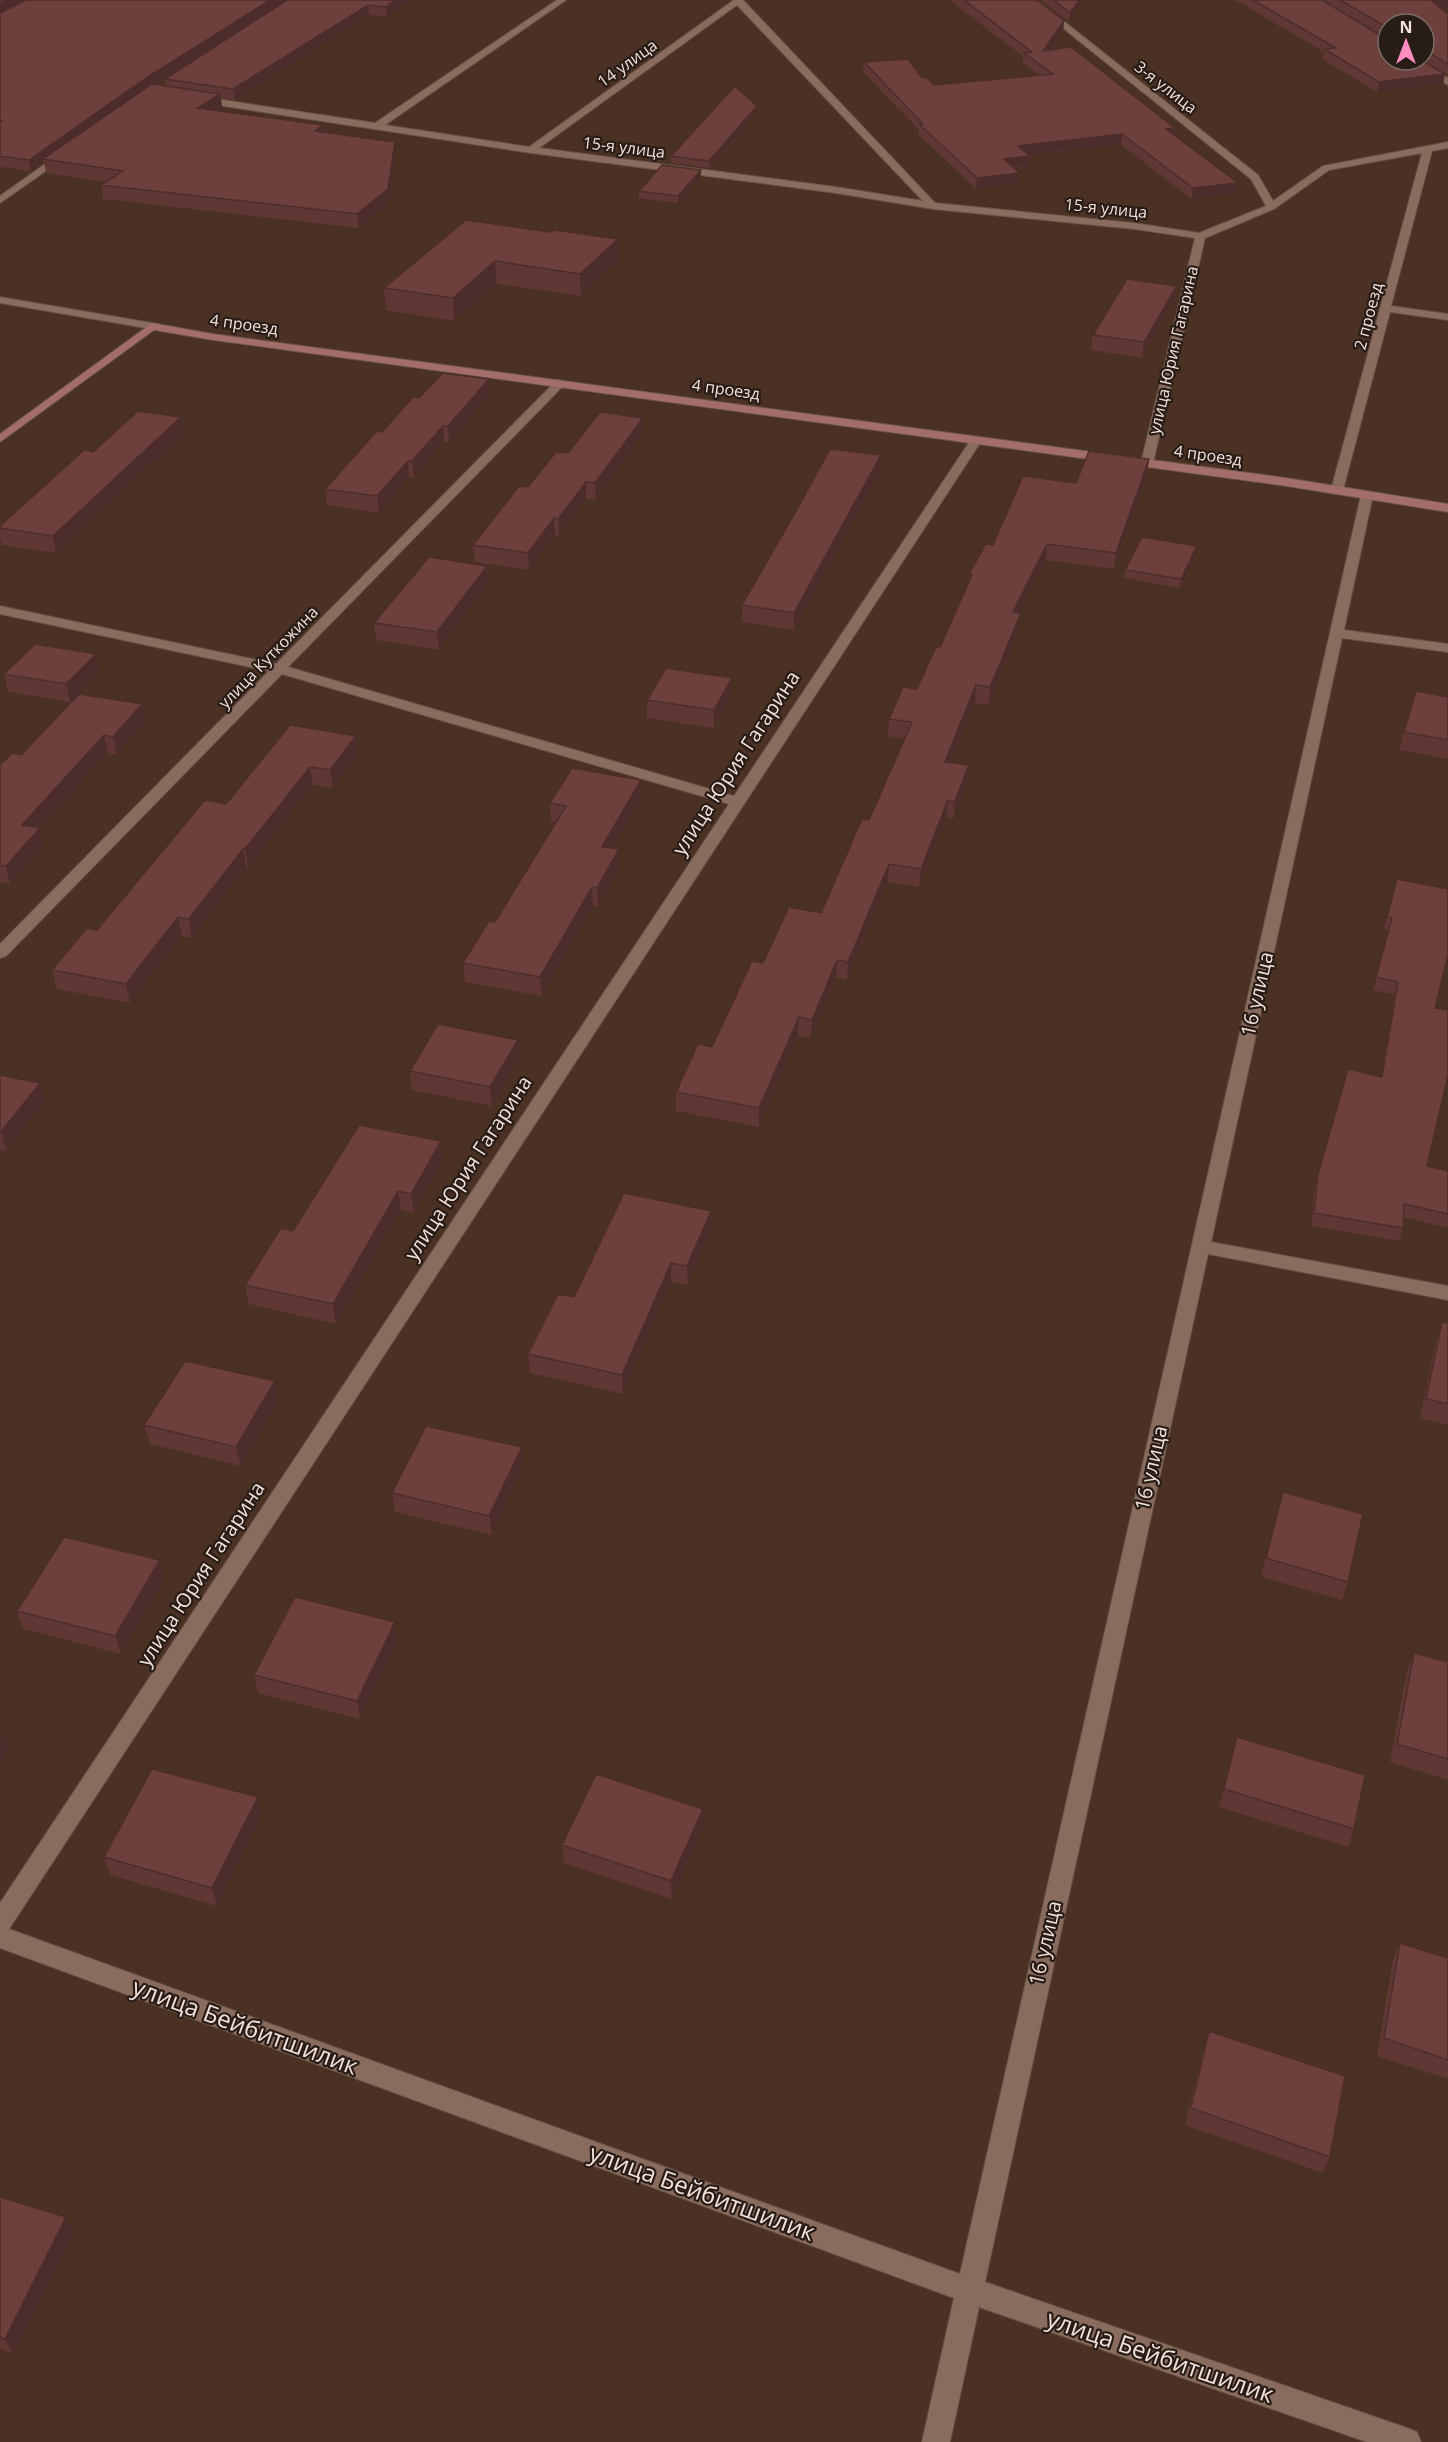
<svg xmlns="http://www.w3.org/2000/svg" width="1448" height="2442" font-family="'Open Sans',sans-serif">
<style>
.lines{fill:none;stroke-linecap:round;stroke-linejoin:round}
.street-casing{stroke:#665045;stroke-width:2}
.secondary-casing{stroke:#665045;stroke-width:2}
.street{fill:#896c5e;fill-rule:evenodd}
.secondary{fill:#a36e6a;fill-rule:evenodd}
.wall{fill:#5f3734;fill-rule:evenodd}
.shaded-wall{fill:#4d2d2b}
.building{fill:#6e403d;stroke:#4d2d2b;stroke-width:1.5}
.labels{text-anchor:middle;stroke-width:4.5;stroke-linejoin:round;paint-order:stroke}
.far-street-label{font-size:16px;fill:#f2e1d9;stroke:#281c16}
.street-label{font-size:20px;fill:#f2e1d9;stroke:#281c16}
.near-street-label{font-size:24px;fill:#f2e1d9;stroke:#281c16}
</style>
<rect width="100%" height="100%" fill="#4a3124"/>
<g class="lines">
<g class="street-casing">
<path id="street" d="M 557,0 L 566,0 L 385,125 L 529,147 L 734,0 L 743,0 L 935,203 L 1134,223 L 1199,233 L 1266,206 L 1251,179 L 1028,0 L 1037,0 L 1258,175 L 1273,201 L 1323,166 L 1448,142 L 1448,148 L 1432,151 L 1391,306 L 1448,314 L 1448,320 L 1390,312 L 1343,490 L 1337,494 L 1333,493 L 1331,490 L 1422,153 L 1329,170 L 1274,209 L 1205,238 L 1153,463 L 1147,467 L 1141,463 L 1195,238 L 1134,229 L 933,209 L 836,193 L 531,153 L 197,102 L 193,99 L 197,96 L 375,123 ZM 737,5 L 923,201 L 836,187 L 539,148 Z
M 1407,60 L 1417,60 L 1448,78 L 1448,85 Z
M 62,152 L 70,154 L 0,203 L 0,196 Z
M 0,297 L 152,323 L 157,326 L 152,329 L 0,303 Z
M 560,380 L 566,383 L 564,385 L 288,667 L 734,796 L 972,438 L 976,437 L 982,440 L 9,1929 L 960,2274 L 1361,495 L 1363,492 L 1371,492 L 1373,495 L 1344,630 L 1448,644 L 1448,652 L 1342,638 L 1211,1242 L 1448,1286 L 1448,1300 L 1208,1254 L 985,2282 L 1407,2428 L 1417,2432 L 1421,2442 L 1367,2442 L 979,2307 L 950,2442 L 922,2442 L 954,2298 L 0,1948 L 0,1903 L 729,804 L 282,674 L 6,956 L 0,958 L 0,944 L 269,671 L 0,614 L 0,606 L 276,664 L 556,381 Z"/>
</g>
<g class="secondary-casing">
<path id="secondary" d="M 152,323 L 213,334 L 1286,478 L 1448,504 L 1448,512 L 1286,486 L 213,340 L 154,330 L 0,442 L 0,434 Z"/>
</g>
<use href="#street" class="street"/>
<use href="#secondary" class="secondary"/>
</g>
<path class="wall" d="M 0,0 L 412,0 L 387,17 L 369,15 L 235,100 L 221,98 L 222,108 L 217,111 L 323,125 L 324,132 L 396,156 L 389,204 L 359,228 L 103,199 L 101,185 L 105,182 L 46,173 L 44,162 L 31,171 L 0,167 ZM 278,5 L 165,79 L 166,86 L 154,84 Z
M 949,0 L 1037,0 L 1064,21 L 1063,31 L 1049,50 L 1175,128 L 1174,135 L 1238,183 L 1237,194 L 1192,199 L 1121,145 L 1029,155 L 1030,156 L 1029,166 L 1014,168 L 1020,173 L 1019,184 L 976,189 L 918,134 L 919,130 L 863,72 L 864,62 L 922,78 L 934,85 L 1040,75 L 1023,63 L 1023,56 Z
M 1041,0 L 1084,0 L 1069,22 Z
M 1235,0 L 1448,0 L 1448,8 L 1441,8 L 1448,14 L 1448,75 L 1421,60 L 1424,60 L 1424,24 L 1388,24 L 1388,39 L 1337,9 L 1388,40 L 1388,60 L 1421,60 L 1445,74 L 1443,84 L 1377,92 L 1322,59 L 1324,52 Z
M 757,113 L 709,168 L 671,163 L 671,156 Z
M 701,178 L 678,203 L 639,198 L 639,191 Z
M 466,220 L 619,261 L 581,296 L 497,284 L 454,321 L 386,310 L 384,288 Z
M 1177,286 L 1174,301 L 1142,358 L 1091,350 L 1093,335 Z
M 490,395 L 449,442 L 444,442 L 414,478 L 409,477 L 379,513 L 327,505 L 325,489 L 382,432 L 419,398 Z
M 181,417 L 184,434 L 56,553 L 2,545 L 0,537 L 0,526 L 93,452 Z
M 643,434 L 596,500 L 586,499 L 559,536 L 555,535 L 529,570 L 475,562 L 473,545 L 528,487 L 568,453 Z
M 881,455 L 880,472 L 794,630 L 742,622 L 742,605 Z
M 1149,459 L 1147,475 L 1114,569 L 1046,560 L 1019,612 L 1021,613 L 1019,630 L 989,705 L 975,703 L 951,763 L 967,783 L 954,818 L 947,817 L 919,887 L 888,882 L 847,980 L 836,978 L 811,1038 L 798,1036 L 759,1127 L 676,1111 L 676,1092 L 712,1047 L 763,963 L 821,913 L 869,820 L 905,739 L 888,736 L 889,719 L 917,689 L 940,647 L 969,583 L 969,574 L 993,545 L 1076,483 Z
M 1196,555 L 1180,588 L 1124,578 L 1125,570 Z
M 487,566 L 489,583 L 439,650 L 376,640 L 374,623 Z
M 99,671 L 70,702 L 8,692 L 4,674 Z
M 732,696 L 714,728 L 647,718 L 647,700 Z
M 1448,697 L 1448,759 L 1399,750 L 1404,732 Z
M 146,722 L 117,755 L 108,753 L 40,829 L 44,846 L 10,884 L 0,882 L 0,765 L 21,755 Z
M 356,736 L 358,754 L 333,788 L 313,785 L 248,868 L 246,868 L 192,938 L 182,936 L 130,1003 L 57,989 L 52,970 L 97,930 L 226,804 Z
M 642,798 L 613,848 L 620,868 L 598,907 L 593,906 L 542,996 L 465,982 L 463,963 L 495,922 L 556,822 L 551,822 L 550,803 Z
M 1397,879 L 1435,1008 L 1427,1166 L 1448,1171 L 1448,1228 L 1403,1217 L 1403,1228 L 1399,1241 L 1311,1226 L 1315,1187 L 1318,1174 L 1381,1077 L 1395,995 L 1373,990 L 1389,930 L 1384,929 Z
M 518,1040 L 519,1059 L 492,1106 L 412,1090 L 410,1071 Z
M 0,1075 L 40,1083 L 45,1102 L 6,1151 L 0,1150 Z
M 443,1160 L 414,1213 L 401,1210 L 336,1324 L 249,1304 L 245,1285 L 293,1231 Z
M 711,1230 L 688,1285 L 671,1282 L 623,1394 L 530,1373 L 528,1354 L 574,1297 Z
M 1442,1322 L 1448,1323 L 1448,1425 L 1420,1418 L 1436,1341 Z
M 275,1381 L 279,1401 L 241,1466 L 150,1444 L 144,1425 Z
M 522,1447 L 523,1466 L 492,1535 L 395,1512 L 392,1493 Z
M 1283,1492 L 1348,1582 L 1342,1600 L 1261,1577 Z
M 160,1560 L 165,1579 L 121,1654 L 23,1629 L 17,1611 Z
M 395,1622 L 398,1640 L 360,1719 L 258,1693 L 254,1675 Z
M 1414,1653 L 1448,1662 L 1448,1780 L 1390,1762 L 1407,1671 Z
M 1237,1737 L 1354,1829 L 1348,1847 L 1219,1807 Z
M 703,1809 L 703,1828 L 672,1899 L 564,1863 L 562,1845 Z
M 262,1815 L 217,1906 L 110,1875 L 104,1857 Z
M 1400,1943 L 1448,1958 L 1448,2079 L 1377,2056 L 1393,1960 Z
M 1209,2031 L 1330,2157 L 1323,2173 L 1185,2125 L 1204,2048 Z
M 0,2197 L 74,2233 L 14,2354 L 0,2349 Z"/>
<path class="shaded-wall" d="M 8,0 L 28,0 L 0,15 L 0,4 Z
M 270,0 L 287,0 L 148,88 L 43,159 L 44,162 L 31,171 L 29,160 L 146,78 Z
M 396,0 L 412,0 L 387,17 L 386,7 Z
M 1079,0 L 1084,0 L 1069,22 L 1070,13 Z
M 1431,0 L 1448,0 L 1448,8 L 1429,10 Z
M 368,5 L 369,15 L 235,100 L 233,89 Z
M 1064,21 L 1063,31 L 1042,61 L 1043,51 Z
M 1445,74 L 1443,84 L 1377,92 L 1379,82 Z
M 220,94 L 222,108 L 200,122 L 198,108 Z
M 757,106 L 757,113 L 709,168 L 709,161 Z
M 323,125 L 325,139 L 315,131 Z
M 1175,128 L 1174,139 L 1166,129 Z
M 1122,134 L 1121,145 L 1018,156 L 1018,146 Z
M 395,142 L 396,156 L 389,204 L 359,228 L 357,214 Z
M 1030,156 L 1029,166 L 1003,169 L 1004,159 Z
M 701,170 L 701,178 L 678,203 L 678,196 Z
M 1020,173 L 1019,184 L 976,189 L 977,178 Z
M 1238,183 L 1237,194 L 1192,199 L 1193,188 Z
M 618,239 L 619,261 L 581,296 L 580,274 Z
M 495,261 L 497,284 L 454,321 L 453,298 Z
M 1177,286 L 1174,301 L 1142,358 L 1144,342 Z
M 489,379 L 490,395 L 449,442 L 448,426 Z
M 181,417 L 184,434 L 56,553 L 53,536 Z
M 643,418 L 643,434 L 596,500 L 595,483 Z
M 443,426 L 444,442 L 414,478 L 412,461 Z
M 881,455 L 880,472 L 794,630 L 794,613 Z
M 1149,459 L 1147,475 L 1114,569 L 1116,553 Z
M 408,461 L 409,477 L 379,513 L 377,496 Z
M 586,482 L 586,499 L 559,536 L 558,519 Z
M 554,518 L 555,535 L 529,570 L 528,553 Z
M 1047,544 L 1046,560 L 1012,628 L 1013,612 Z
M 1197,546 L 1196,555 L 1180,588 L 1181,579 Z
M 487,566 L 489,583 L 439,650 L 437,632 Z
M 1021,613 L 1019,630 L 989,705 L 990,687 Z
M 96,654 L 99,671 L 70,702 L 66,684 Z
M 732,678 L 732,696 L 714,728 L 714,710 Z
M 976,685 L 975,703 L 944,779 L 945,762 Z
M 142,704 L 146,722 L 117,755 L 113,737 Z
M 104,735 L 108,753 L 40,829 L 44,846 L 10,884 L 6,866 L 22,825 Z
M 356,736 L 358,754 L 333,788 L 330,770 Z
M 969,765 L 967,783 L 954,818 L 955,801 Z
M 310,767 L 313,785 L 248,868 L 245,849 Z
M 641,780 L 642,798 L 603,865 L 602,847 Z
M 948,800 L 947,817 L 919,887 L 921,869 Z
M 243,849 L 246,868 L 192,938 L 189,919 Z
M 619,849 L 620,868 L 598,907 L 597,888 Z
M 889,864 L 888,882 L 847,980 L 848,962 Z
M 592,887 L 593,906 L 542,996 L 540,977 Z
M 178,917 L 182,936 L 130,1003 L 126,984 Z
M 837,960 L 836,978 L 811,1038 L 812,1020 Z
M 799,1017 L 798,1036 L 759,1127 L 759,1108 Z
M 518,1040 L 519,1059 L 492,1106 L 490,1087 Z
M 40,1083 L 45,1102 L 6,1151 L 1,1132 Z
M 441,1141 L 443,1160 L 414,1213 L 411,1194 Z
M 398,1191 L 401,1210 L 336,1324 L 333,1304 Z
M 711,1211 L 711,1230 L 688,1285 L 687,1266 Z
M 671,1263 L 671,1282 L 623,1394 L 622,1375 Z
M 275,1381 L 279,1401 L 241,1466 L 236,1447 Z
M 522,1447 L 523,1466 L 492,1535 L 489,1516 Z
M 160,1560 L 165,1579 L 121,1654 L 115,1636 Z
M 395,1622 L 398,1640 L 360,1719 L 357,1701 Z
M 3,1730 L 10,1748 L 0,1765 L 0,1735 Z
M 258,1797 L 262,1815 L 217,1906 L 212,1888 Z
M 703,1809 L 703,1828 L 672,1899 L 671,1881 Z
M 66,2217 L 74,2233 L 14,2354 L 5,2339 Z"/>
<path class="building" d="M 0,0 L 8,0 L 0,4 Z
M 26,0 L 270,0 L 146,78 L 29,160 L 0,156 L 0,122 L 2,121 L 0,120 L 0,13 Z
M 287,0 L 396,0 L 386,7 L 368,5 L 233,89 L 165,79 Z
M 964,0 L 1037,0 L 1064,21 L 1043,51 L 1071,47 L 1175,128 L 1166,129 L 1238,183 L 1193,188 L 1122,134 L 1018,146 L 1030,156 L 1004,159 L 1020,173 L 977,178 L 919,124 L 923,124 L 864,62 L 908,59 L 922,78 L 926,77 L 934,85 L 1053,74 L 1024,53 L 1032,52 Z
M 1054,0 L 1079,0 L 1070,13 Z
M 1253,0 L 1322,0 L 1388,40 L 1388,60 L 1421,60 L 1445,74 L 1379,82 L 1324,49 L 1336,48 Z
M 1340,0 L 1432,0 L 1431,0 L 1448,14 L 1448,64 L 1424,50 L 1424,24 L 1388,24 L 1388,28 Z
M 152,84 L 220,94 L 198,108 L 323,125 L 315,131 L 395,142 L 388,189 L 357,214 L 101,185 L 123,171 L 43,159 Z
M 735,86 L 757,106 L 709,161 L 671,156 Z
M 662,165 L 701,170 L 678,196 L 639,191 Z
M 466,220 L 550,232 L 554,230 L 618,239 L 580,274 L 495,261 L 453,298 L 384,288 Z
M 1127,279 L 1177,286 L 1144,342 L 1093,335 Z
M 443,373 L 489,379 L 448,426 L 443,426 L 412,461 L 408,461 L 377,496 L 325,489 L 377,431 L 382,432 L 413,397 L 419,398 Z
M 138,411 L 181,417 L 53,536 L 0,528 L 0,526 L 84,450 L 93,452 Z
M 600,412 L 643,418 L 595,483 L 586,482 L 558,519 L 554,518 L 528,553 L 473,545 L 519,486 L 528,487 L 556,452 L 568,453 Z
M 830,449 L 881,455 L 794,613 L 742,605 L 800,504 Z
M 1089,451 L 1149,459 L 1116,553 L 1047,544 L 1013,612 L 1021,613 L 990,687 L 976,685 L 945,762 L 969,765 L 955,801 L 948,800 L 921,869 L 889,864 L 848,962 L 837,960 L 812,1020 L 799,1017 L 759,1108 L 676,1092 L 698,1044 L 712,1047 L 752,961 L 763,963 L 789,907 L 821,913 L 862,819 L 869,820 L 912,722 L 889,719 L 903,687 L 917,689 L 936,647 L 940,647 L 972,575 L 969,574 L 986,544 L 993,545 L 1023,476 L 1076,483 Z
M 1142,537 L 1197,546 L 1181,579 L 1125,570 Z
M 429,557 L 487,566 L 437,632 L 374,623 Z
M 35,644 L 96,654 L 66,684 L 4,674 Z
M 666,668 L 732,678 L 714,710 L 647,700 Z
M 1416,691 L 1448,697 L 1448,740 L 1404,732 Z
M 79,694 L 142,704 L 113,737 L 104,735 L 22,825 L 40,828 L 6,866 L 0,865 L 0,765 L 12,753 L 21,755 Z
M 290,725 L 356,736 L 330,770 L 310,767 L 245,849 L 243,849 L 189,919 L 178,917 L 126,984 L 52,970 L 87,928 L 97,930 L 205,800 L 226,804 Z
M 572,768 L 641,780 L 602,847 L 619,849 L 597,888 L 592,887 L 540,977 L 463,963 L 489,921 L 495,922 L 566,806 L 550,803 Z
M 1397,879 L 1448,889 L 1448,955 L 1435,1008 L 1448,1010 L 1448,1075 L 1427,1166 L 1448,1171 L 1448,1214 L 1404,1204 L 1403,1228 L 1314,1213 L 1318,1174 L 1348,1069 L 1382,1077 L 1398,982 L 1376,977 L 1392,918 L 1387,917 Z
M 438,1024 L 518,1040 L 490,1087 L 410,1071 Z
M 0,1075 L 40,1083 L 1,1132 L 0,1132 Z
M 359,1125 L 441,1141 L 411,1194 L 398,1191 L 333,1304 L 245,1285 L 281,1228 L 293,1231 Z
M 624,1193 L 711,1211 L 687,1266 L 671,1263 L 622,1375 L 528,1354 L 558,1294 L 574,1297 Z
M 1442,1322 L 1448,1323 L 1448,1404 L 1426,1399 Z
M 185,1361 L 275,1381 L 236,1447 L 144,1425 Z
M 426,1426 L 522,1447 L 489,1516 L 392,1493 Z
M 1283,1492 L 1363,1514 L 1348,1582 L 1266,1558 Z
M 64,1537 L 160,1560 L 115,1636 L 17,1611 Z
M 295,1597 L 395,1622 L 357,1701 L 254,1675 Z
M 1414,1653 L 1448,1662 L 1448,1759 L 1397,1744 Z
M 1237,1737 L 1365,1775 L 1354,1829 L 1224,1789 Z
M 152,1769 L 258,1797 L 212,1888 L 104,1857 Z
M 596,1774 L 703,1809 L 671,1881 L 562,1845 Z
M 1400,1943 L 1448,1958 L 1448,2060 L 1384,2038 Z
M 1209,2031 L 1345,2076 L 1330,2157 L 1191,2108 Z
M 0,2197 L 66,2217 L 5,2339 L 0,2337 Z"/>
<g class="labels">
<g class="far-street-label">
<text transform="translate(627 63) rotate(-36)" y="6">14 улица</text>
<text transform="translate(1166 87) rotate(38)" y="6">3-я улица</text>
<text transform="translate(624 147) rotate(7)" y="6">15-я улица</text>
<text transform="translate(1106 208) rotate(6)" y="6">15-я улица</text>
<text transform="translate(1368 316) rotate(-75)" y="6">2 проезд</text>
<text transform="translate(244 324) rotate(8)" y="6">4 проезд</text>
<text transform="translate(1173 350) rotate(-77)" y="6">улица Юрия Гагарина</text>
<text transform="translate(726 389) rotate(8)" y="6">4 проезд</text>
<text transform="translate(1208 455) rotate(8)" y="6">4 проезд</text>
<text transform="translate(268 657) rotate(-46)" y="6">улица Куткожина</text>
</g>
<g class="street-label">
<text transform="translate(736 763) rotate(-57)" y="7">улица Юрия Гагарина</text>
<text transform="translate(1257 994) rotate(-77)" y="7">16 улица</text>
<text transform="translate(468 1168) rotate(-57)" y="7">улица Юрия Гагарина</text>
<text transform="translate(1151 1468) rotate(-77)" y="7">16 улица</text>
<text transform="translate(201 1574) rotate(-57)" y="7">улица Юрия Гагарина</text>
<text transform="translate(1045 1943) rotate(-77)" y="7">16 улица</text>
</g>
<g class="near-street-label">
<text transform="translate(245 2027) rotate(20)" y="8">улица Бейбитшилик</text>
<text transform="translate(702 2193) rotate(20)" y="8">улица Бейбитшилик</text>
<text transform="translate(1160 2357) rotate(19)" y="8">улица Бейбитшилик</text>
</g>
</g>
<g transform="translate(1406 42)"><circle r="28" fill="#281c16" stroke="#796b64" stroke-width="1.5"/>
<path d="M0-4.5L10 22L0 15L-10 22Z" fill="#fd8ebf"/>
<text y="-9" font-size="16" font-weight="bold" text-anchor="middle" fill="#f2e1d9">N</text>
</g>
</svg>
